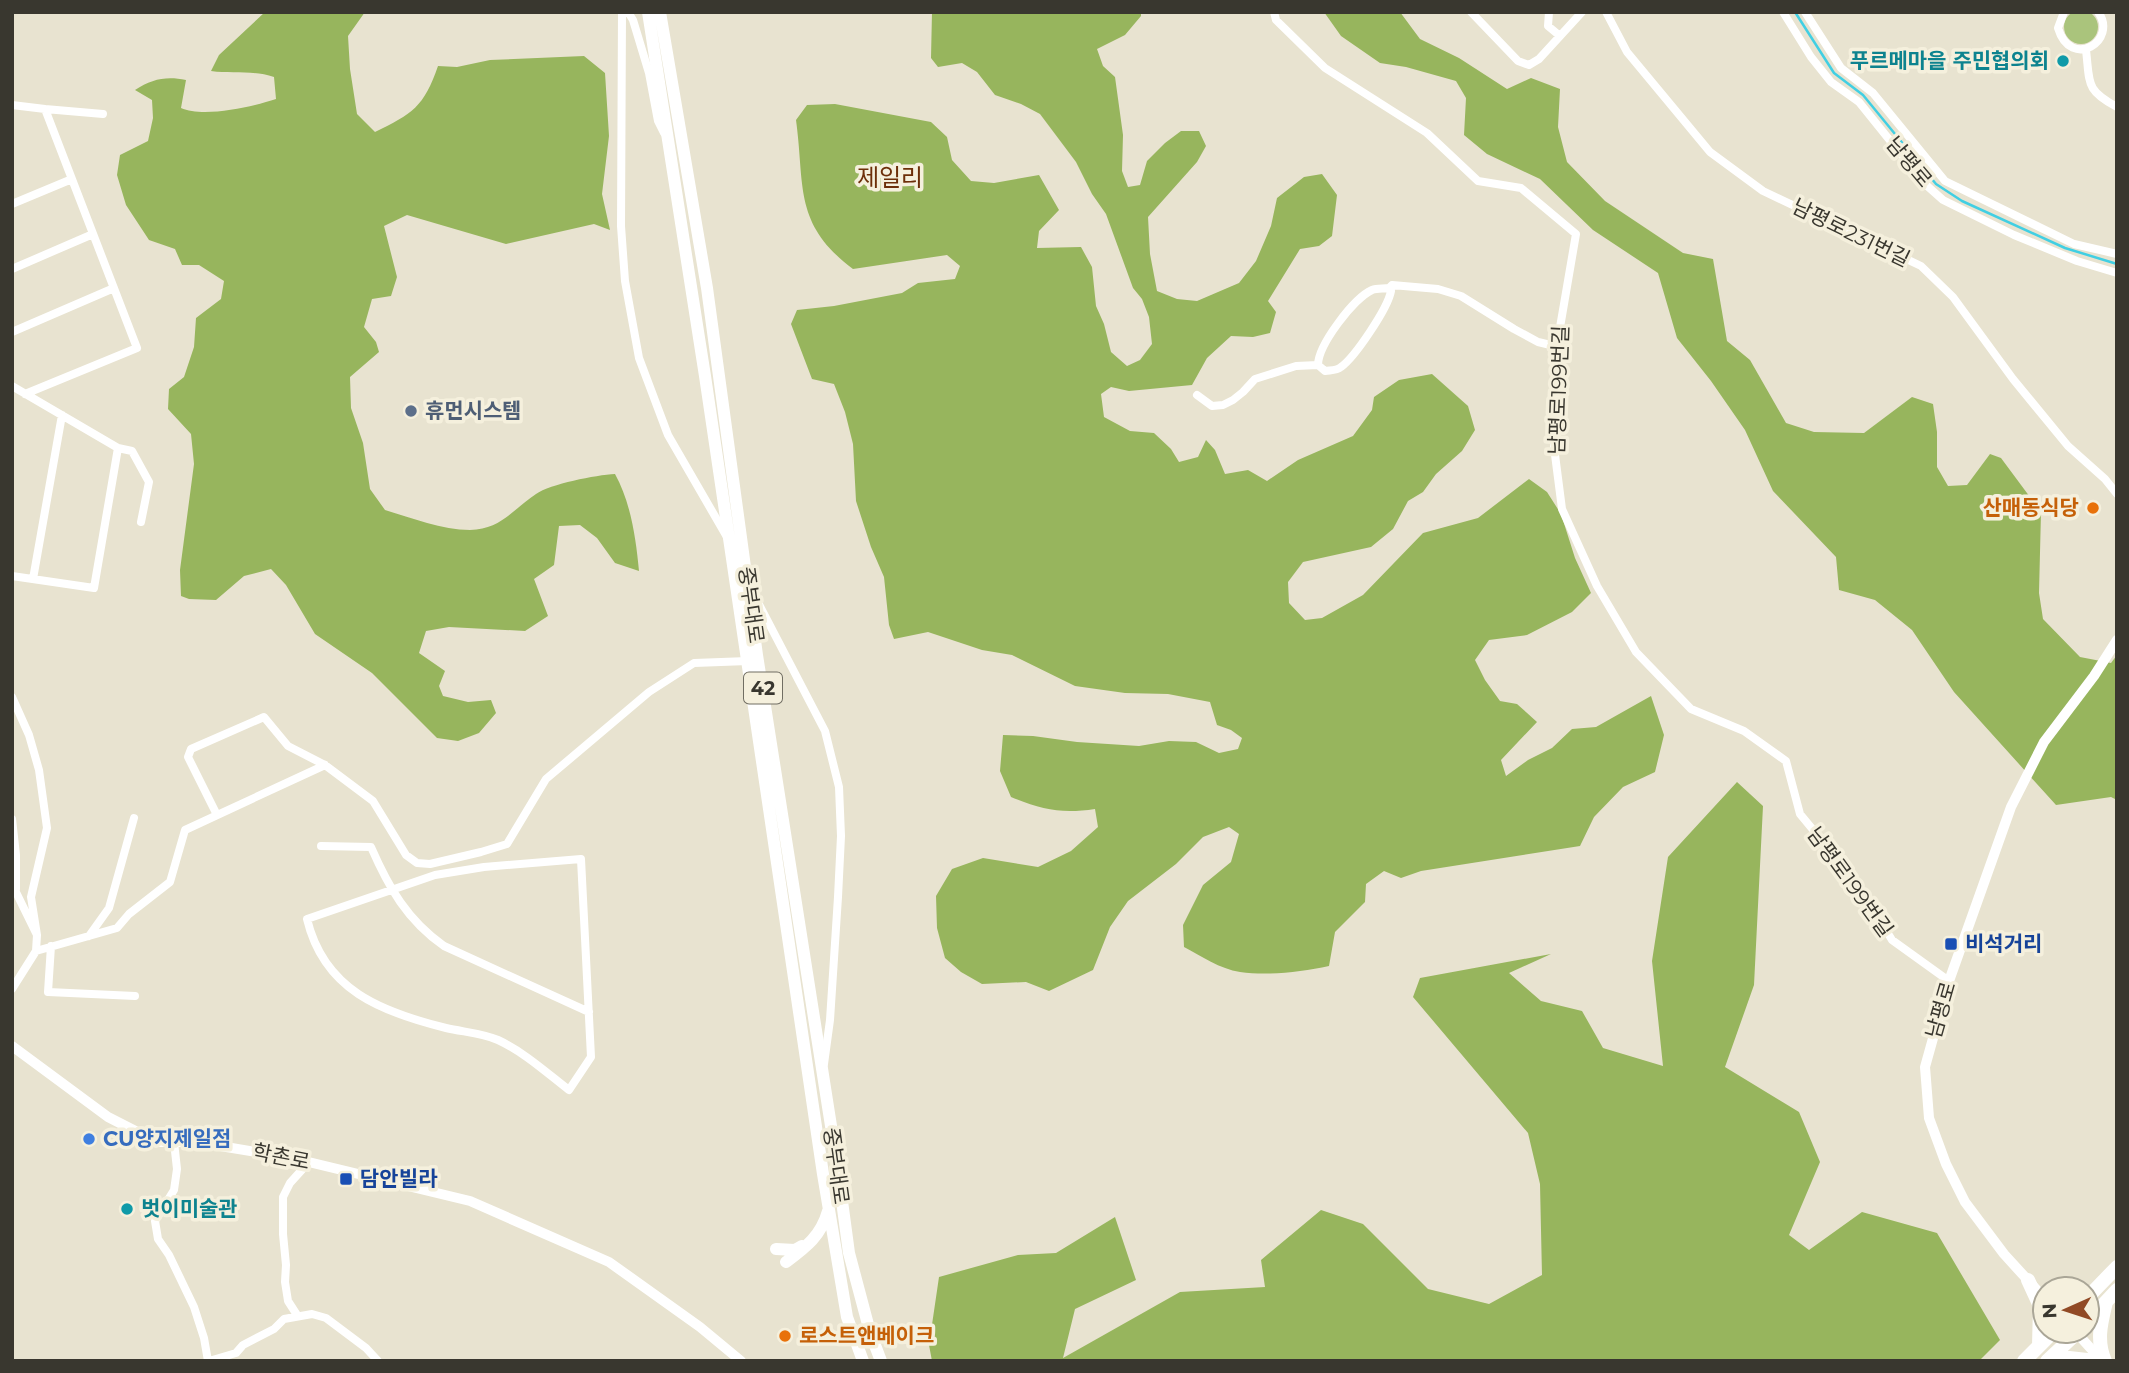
<svg xmlns="http://www.w3.org/2000/svg" width="2129" height="1373" font-family="Montserrat,'Noto Sans KR',sans-serif">
<style>
.green{fill:#aac47c}
.forest{fill:#97b55d}
.lines{fill:none;stroke-linecap:round;stroke-linejoin:round}
.stream{stroke:#41cfe3;stroke-width:2.5}
.street{stroke:#fff;stroke-width:8}
.secondary{stroke:#fff;stroke-width:10}
.primary{stroke:#fff;stroke-width:12}
.highway{stroke:#fff;stroke-width:14}
.culture-dot{fill:#0f9aa8;stroke:#f5f0dd;stroke-width:2.5}
.service-dot{fill:#5c6f8a;stroke:#f5f0dd;stroke-width:2.5}
.food-dot{fill:#e8710a;stroke:#f5f0dd;stroke-width:2.5}
.transit-dot{fill:#1a4fb4;stroke:#f5f0dd;stroke-width:2.5}
.shop-dot{fill:#3f7fe0;stroke:#f5f0dd;stroke-width:2.5}
.labels{text-anchor:middle;stroke-width:7;stroke-linejoin:round;paint-order:stroke}
.shield{fill:#f5f0dd;stroke:#716e63;stroke-width:2}
.shield-label{font-size:19px;font-weight:bold;fill:#39372f}
.culture-label{font-size:21px;font-weight:bold;fill:#0d838f;stroke:#f5f0dd;text-anchor:end}
.street-label{font-size:21px;fill:#39372f;stroke:#f5f0dd}
.service-label{font-size:21px;font-weight:bold;fill:#4e5e75;stroke:#f5f0dd;text-anchor:start}
.food-label{font-size:21px;font-weight:bold;fill:#c56008;stroke:#f5f0dd;text-anchor:end}
.transit-label{font-size:21px;font-weight:bold;fill:#164399;stroke:#f5f0dd;text-anchor:start}
.shop-label{font-size:21px;font-weight:bold;fill:#366cbe;stroke:#f5f0dd;text-anchor:start}
.quarter-label{font-size:24px;fill:#6d2f09;stroke:#f5f0dd}
</style>
<rect width="100%" height="100%" fill="#e8e3d0"/>
<path class="green" d="M2064 27a17 17 0 1 1 34 0a17 17 0 1 1-34 0Z"/>
<path class="forest" d="M 265,12 L 365,12 L 348,36 L 350,69 L 357,114 L 375,132 C 412,114 424,107 438,66 L 457,67 L 490,60 L 584,56 L 605,73 L 609,136 L 602,194 L 610,230 L 594,224 L 506,244 L 407,215 L 384,226 L 397,277 L 391,296 L 372,299 L 364,327 L 376,342 L 379,352 L 350,377 L 351,408 L 363,443 L 370,489 L 385,510 C 412,518 442,530 470,530 C 502,529 513,509 536,494 C 550,484 596,475 615,474 C 631,503 636,539 639,571 L 615,563 L 597,538 L 580,525 L 559,526 L 554,565 L 534,579 L 548,616 L 525,631 L 449,627 L 426,631 L 419,653 L 445,671 L 439,686 L 443,696 L 468,702 L 491,700 L 496,713 L 479,733 L 458,741 L 437,738 L 372,673 L 315,634 L 286,585 L 271,569 L 244,576 L 216,600 L 189,599 L 181,596 L 180,570 L 194,464 L 191,434 L 168,409 L 169,389 L 184,377 L 194,347 L 196,318 L 221,299 L 224,281 L 199,265 L 182,265 L 175,249 L 149,240 L 126,205 L 117,175 L 120,155 L 148,141 L 153,118 L 152,100 L 135,90 C 152,79 166,76 186,80 L 181,108 C 203,118 252,107 276,99 L 274,77 C 253,70 232,74 211,71 L 219,55 Z
M 932,12 L 1141,12 L 1141,16 L 1125,35 L 1097,49 L 1103,66 L 1115,77 L 1123,135 L 1122,171 L 1128,187 L 1140,185 L 1147,161 L 1165,143 L 1181,131 L 1199,131 L 1206,146 L 1197,162 L 1148,217 L 1150,254 L 1157,291 L 1177,299 L 1197,301 L 1239,283 L 1256,261 L 1271,226 L 1277,198 L 1304,177 L 1322,174 L 1337,195 L 1332,236 L 1319,246 L 1300,249 L 1268,301 L 1276,312 L 1270,333 L 1253,337 L 1231,336 L 1207,358 L 1192,385 L 1129,391 L 1111,387 L 1101,394 L 1104,417 L 1130,431 L 1154,433 L 1171,449 L 1179,462 L 1198,457 L 1206,440 L 1215,450 L 1225,474 L 1248,470 L 1267,481 L 1298,460 L 1353,436 L 1372,410 L 1374,397 L 1399,380 L 1432,374 L 1468,406 L 1475,430 L 1462,451 L 1436,474 L 1423,492 L 1408,501 L 1393,529 L 1371,547 L 1303,562 L 1288,582 L 1289,603 L 1305,620 L 1322,618 L 1363,595 L 1423,533 L 1478,518 L 1529,479 L 1547,492 L 1561,514 L 1575,558 L 1591,593 L 1572,612 L 1527,635 L 1489,640 L 1475,660 L 1485,680 L 1500,701 L 1517,704 L 1537,722 L 1501,760 L 1506,776 L 1528,760 L 1552,748 L 1572,729 L 1596,727 L 1651,696 L 1664,735 L 1655,772 L 1623,787 L 1594,817 L 1580,846 L 1421,871 L 1401,878 L 1384,871 L 1366,884 L 1365,902 L 1335,932 L 1329,966 C 1301,972 1268,976 1240,972 C 1220,969 1201,956 1184,947 L 1183,925 L 1203,885 L 1231,862 L 1239,834 L 1229,827 L 1203,837 L 1176,864 L 1128,901 L 1110,927 L 1093,970 L 1049,991 L 1026,982 L 982,984 L 961,972 L 945,958 L 937,928 L 936,896 L 952,869 L 983,858 L 1038,867 L 1071,851 L 1098,827 L 1095,809 C 1062,814 1042,810 1011,797 L 1000,771 L 1003,735 L 1033,736 L 1077,742 L 1139,746 L 1169,741 L 1196,742 L 1219,753 L 1238,749 L 1242,738 L 1231,730 L 1217,725 L 1210,702 L 1168,694 L 1125,693 L 1075,686 L 1012,655 L 982,650 L 928,632 L 894,639 L 889,625 L 884,577 L 871,547 L 856,501 L 853,444 L 845,412 L 834,384 L 812,379 L 791,324 L 797,310 L 834,306 L 902,293 L 918,283 L 955,279 L 960,266 L 947,255 L 853,269 C 793,224 805,186 796,120 L 807,105 L 835,104 L 931,122 L 947,137 L 952,160 L 971,181 L 994,183 L 1039,175 L 1059,210 L 1039,231 L 1037,248 L 1081,247 L 1092,267 L 1096,306 L 1104,324 L 1111,352 L 1127,366 L 1140,360 L 1152,344 L 1149,317 L 1142,299 L 1133,288 L 1106,214 L 1092,194 L 1076,162 L 1040,114 L 1021,104 L 995,95 L 977,72 L 962,63 L 938,67 L 931,58 Z
M 1324,12 L 1400,12 L 1420,39 L 1459,58 L 1507,89 L 1531,78 L 1560,89 L 1558,127 L 1567,162 L 1605,201 L 1683,253 L 1713,259 L 1727,341 L 1750,360 L 1786,423 L 1814,432 L 1864,433 L 1912,397 L 1933,404 L 1937,432 L 1937,467 L 1948,486 L 1967,485 L 1990,454 L 2001,458 L 2041,512 L 2039,593 L 2043,619 L 2080,657 L 2111,663 L 2117,655 L 2117,800 L 2111,797 L 2056,805 L 1954,692 L 1912,630 L 1875,600 L 1839,590 L 1836,557 L 1773,491 L 1745,430 L 1711,381 L 1677,338 L 1658,273 L 1593,230 L 1540,179 L 1487,154 L 1464,135 L 1466,98 L 1456,81 L 1406,67 L 1380,63 L 1341,36 Z
M 1737,782 L 1763,806 L 1754,985 L 1725,1067 L 1799,1112 L 1820,1162 L 1789,1235 L 1809,1250 L 1862,1212 L 1937,1233 L 2000,1340 L 1979,1361 L 932,1361 L 929,1345 L 939,1277 L 1018,1255 L 1056,1253 L 1115,1217 L 1136,1280 L 1075,1309 L 1063,1358 L 1180,1292 L 1265,1287 L 1261,1260 L 1321,1210 L 1363,1224 L 1428,1289 L 1489,1304 L 1542,1275 L 1540,1184 L 1528,1133 L 1413,997 L 1420,978 L 1551,954 L 1509,973 L 1541,1001 L 1582,1011 L 1603,1048 L 1663,1066 L 1652,961 L 1668,857 Z"/>
<g class="lines">
<path class="stream" d="M 1795,12 L 1834,73 L 1863,95 L 1936,184 L 1962,201 L 2065,248 L 2117,264"/>
<path class="street" d="M 622,12 L 621,226 L 625,281 L 639,358 L 668,435 L 727,537
M 628,12 L 633,20 L 649,73 L 658,121 L 664,133
M 1274,12 L 1276,20 L 1325,68 L 1427,133 L 1478,181 L 1521,188 L 1576,234 L 1558,339 L 1560,381 L 1554,447 L 1562,509 L 1597,586 L 1636,652 L 1691,709 L 1744,731 L 1786,761 L 1800,814 L 1857,883 L 1892,940 L 1949,981
M 1471,12 L 1518,61 L 1529,65 L 1539,59 L 1582,12
M 1549,12 L 1548,26 L 1560,36
M 1606,12 L 1627,52 L 1710,152 L 1763,191 L 1921,266 L 1953,297 L 2013,379 L 2068,446 L 2105,479 L 2117,494
M 1783,12 L 1811,57 L 1831,82 L 1859,102 L 1925,184 L 1943,200 L 2014,235 L 2077,261 L 2117,273
M 1805,12 L 1841,68 L 1873,93 L 1945,181 L 2074,244 L 2117,254
M 2064,12 L 2058,28 C 2071,71 2119,40 2098,12
M 2086,50 C 2090,83 2085,90 2117,107
M 12,105 L 45,109 L 137,348 L 25,394
M 45,109 L 103,114
M 12,204 L 72,179
M 12,269 L 93,234
M 1389,288 L 1391,291 C 1388,308 1355,357 1341,367 C 1336,371 1331,370 1325,371 L 1318,365 C 1318,345 1354,298 1372,290 C 1377,288 1384,289 1389,288 L 1392,285 L 1438,289 L 1461,296 L 1514,329 L 1538,342 L 1559,347
M 12,332 L 114,288
M 12,386 L 118,448 L 94,588 L 12,576
M 1197,395 L 1212,406 L 1223,405 L 1233,400 L 1243,392 L 1255,379 L 1296,366 L 1318,365
M 118,448 L 132,451 L 149,482 L 141,522
M 33,579 L 62,415
M 750,587 L 825,731 L 839,787 L 841,836 L 838,897 L 830,1020 L 824,1064
M 12,697 L 29,735 L 39,770 L 47,828 L 31,897 L 37,935
M 217,815 L 188,757 L 191,749 L 264,717 L 288,746 L 325,765 L 373,801 L 406,855 L 417,863 L 430,864 L 481,852 L 507,844 L 546,779 L 649,692 L 694,663 L 748,661
M 12,819 L 16,855 L 16,889
M 321,846 L 371,847 C 389,888 407,920 444,946 L 589,1012
M 581,859 L 591,1057 L 569,1090 C 547,1073 524,1052 498,1040 C 482,1033 463,1032 446,1028 C 381,1012 324,990 307,919 L 435,875 L 484,867 Z
M 12,884 L 37,935 L 36,951 L 12,989
M 89,936 L 109,908 L 134,818
M 51,946 L 48,992 L 135,996
M 36,951 L 117,928 L 129,914 L 170,882 L 185,830 L 325,765
M 174,1142 L 177,1169 L 174,1190 L 155,1221 L 158,1239 L 169,1255 L 194,1307 L 204,1338 L 208,1361
M 297,1315 L 288,1301 L 285,1282 L 286,1265 L 283,1234 L 283,1197 L 290,1183 L 309,1162
M 209,1361 L 236,1353 L 243,1345 L 274,1329 L 284,1319 L 312,1314 L 326,1318 L 366,1348 L 378,1361"/>
<path class="secondary" d="M 12,1046 L 108,1117 L 157,1142 L 196,1142 L 292,1158 L 470,1201 L 609,1262 L 700,1327 L 741,1361
M 2045,1299 L 2004,1254 L 1965,1202 L 1946,1164 L 1929,1118 L 1925,1067 L 1949,981 L 2011,807 L 2044,742 L 2094,676 L 2117,640
M 2075,1331 L 2102,1361"/>
<path class="primary" d="M 648,12 L 705,376 L 823,1174 L 847,1317 L 863,1361
M 660,12 L 707,288 L 757,655 L 837,1164 L 849,1253 L 870,1332 L 881,1361
M 776,1249 L 795,1250 L 802,1246
M 786,1262 C 806,1247 821,1236 828,1211"/>
<path class="highway" d="M 2028,1280 L 2040,1306 L 2039,1346
M 2087,1298 L 2117,1267
M 2087,1322 L 2117,1290
M 2024,1361 L 2054,1331
M 2047,1361 L 2079,1331
M 2060,1361 L 2069,1358 L 2096,1361
M 2105,1361 C 2096,1341 2101,1323 2106,1302"/>
</g>
<g class="culture-dot">
<circle cx="2063" cy="61" r="7"/>
<circle cx="127" cy="1209" r="7"/>
</g>
<circle class="service-dot" cx="411" cy="411" r="7"/>
<g class="food-dot">
<circle cx="2093" cy="508" r="7"/>
<circle cx="785" cy="1336" r="7"/>
</g>
<g class="transit-dot">
<rect x="1944" y="937" width="14" height="14" rx="3.5"/>
<rect x="339" y="1172" width="14" height="14" rx="3.5"/>
</g>
<circle class="shop-dot" cx="89" cy="1139" r="7"/>
<g class="labels">
<rect class="shield" x="744" y="672.5" width="38" height="31" rx="5"/>
<g class="shield-label">
<text x="763" y="695">42</text>
</g>
<g class="culture-label">
<text x="2049" y="68">푸르메마을 주민협의회</text>
<text x="141" y="1216" text-anchor="start">벗이미술관</text>
</g>
<g class="street-label">
<text transform="translate(1909 162) rotate(50)" y="7">남평로</text>
<text transform="translate(1851 233) rotate(26)" y="7">남평로231번길</text>
<text transform="translate(1559 390) rotate(-88)" y="7">남평로199번길</text>
<text transform="translate(751 605) rotate(82)" y="7">중부대로</text>
<text transform="translate(1850 882) rotate(54)" y="7">남평로199번길</text>
<text transform="translate(1941 1010) rotate(-74)" y="7">남평로</text>
<text transform="translate(281 1157) rotate(11)" y="7">학촌로</text>
<text transform="translate(836 1166) rotate(82)" y="7">중부대로</text>
</g>
<g class="service-label">
<text x="425" y="418">휴먼시스템</text>
</g>
<g class="food-label">
<text x="2079" y="515">산매동식당</text>
<text x="799" y="1343" text-anchor="start">로스트앤베이크</text>
</g>
<g class="transit-label">
<text x="1965" y="951">비석거리</text>
<text x="360" y="1186">담안빌라</text>
</g>
<g class="shop-label">
<text x="103" y="1146">CU양지제일점</text>
</g>
<g class="quarter-label">
<text x="890" y="186">제일리</text>
</g>
</g>
<rect width="2129" height="1373" fill="none" stroke="#39372f" stroke-width="28"/>
<g transform="translate(2066 1310) rotate(267)"><circle r="33" fill="#f5f0dd" stroke="#aaa697" stroke-width="2"/>
<path d="M0-5L12 26L0 18L-12 26Z" fill="#914a25"/>
<text y="-10" font-size="19" font-weight="bold" text-anchor="middle" fill="#39372f">N</text>
</g>
</svg>
